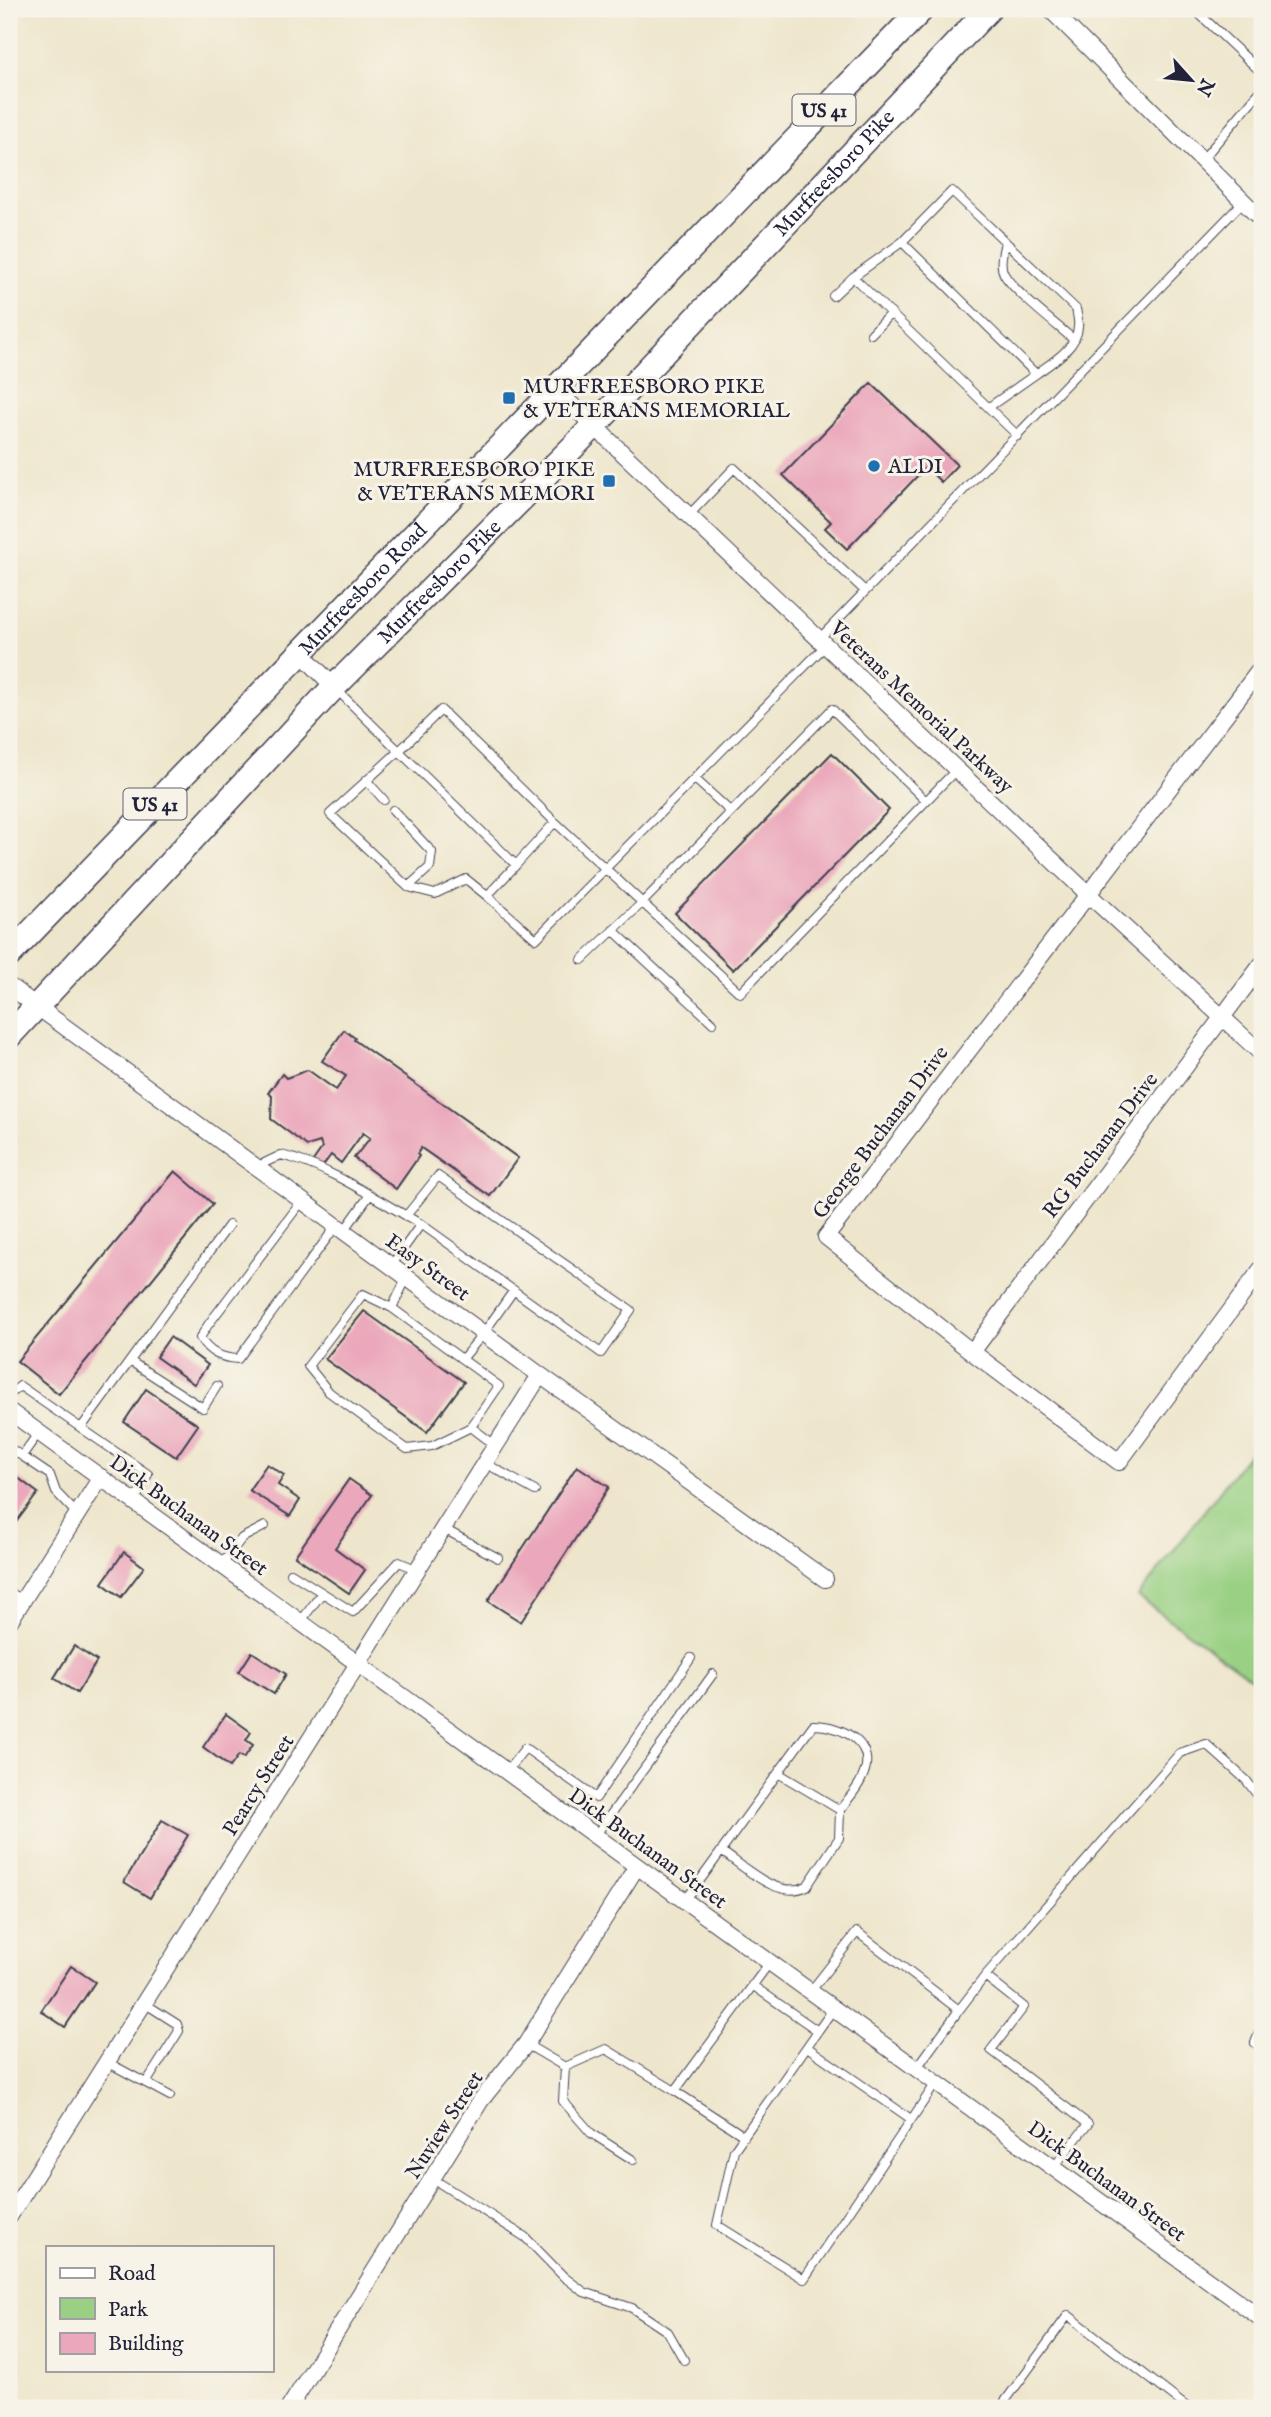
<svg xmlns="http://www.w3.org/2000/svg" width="1271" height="2417" font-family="'IM FELL English',serif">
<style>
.green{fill:#99d083;stroke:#5e795f;stroke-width:2}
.building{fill:#eba8bc}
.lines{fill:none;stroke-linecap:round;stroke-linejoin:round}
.service-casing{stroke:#413f51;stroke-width:10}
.minor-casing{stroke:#413f51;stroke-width:18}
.primary-casing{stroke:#413f51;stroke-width:27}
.service{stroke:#fff;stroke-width:8}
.minor{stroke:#fff;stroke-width:16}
.primary{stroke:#fff;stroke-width:24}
.poi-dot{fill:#1f6fb2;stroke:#f7f3e8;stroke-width:2.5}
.labels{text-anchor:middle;stroke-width:6;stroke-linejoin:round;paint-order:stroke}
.shield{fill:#f7f3e8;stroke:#62616f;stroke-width:2}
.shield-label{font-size:19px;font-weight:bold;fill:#22223b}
.street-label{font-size:21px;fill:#22223b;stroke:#f7f3e8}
.poi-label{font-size:21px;fill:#22223b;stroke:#f7f3e8;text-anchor:start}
</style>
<rect width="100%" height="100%" fill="#f7f3e8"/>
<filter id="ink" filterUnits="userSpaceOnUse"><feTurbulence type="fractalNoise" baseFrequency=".0143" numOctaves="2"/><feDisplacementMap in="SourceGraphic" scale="14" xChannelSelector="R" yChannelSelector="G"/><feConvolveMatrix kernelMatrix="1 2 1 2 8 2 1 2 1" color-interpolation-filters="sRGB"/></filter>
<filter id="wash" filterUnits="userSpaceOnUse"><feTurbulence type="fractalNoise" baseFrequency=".00686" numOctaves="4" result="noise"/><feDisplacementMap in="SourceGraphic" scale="28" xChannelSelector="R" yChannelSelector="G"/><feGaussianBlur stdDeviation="1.57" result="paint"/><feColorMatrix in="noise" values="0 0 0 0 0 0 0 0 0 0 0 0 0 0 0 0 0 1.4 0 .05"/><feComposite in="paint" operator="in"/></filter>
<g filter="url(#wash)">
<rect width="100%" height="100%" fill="#eee6cc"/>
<path class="green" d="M 1262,1436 L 1262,1686 L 1138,1597 Z"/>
<g id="blocks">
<path class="building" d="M 1249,9 L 1262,9 L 1262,21 Z
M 871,383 L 957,465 L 941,482 L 926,467 L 847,549 L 825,528 L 831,522 L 783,475 Z
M 832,753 L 889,810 L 733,970 L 675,913 Z
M 344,1030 L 355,1038 L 354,1040 L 518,1158 L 490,1196 L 421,1148 L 417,1154 L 419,1156 L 396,1189 L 354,1158 L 370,1138 L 363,1133 L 341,1163 L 331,1155 L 322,1167 L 313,1161 L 322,1148 L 320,1142 L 307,1146 L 271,1119 L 272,1096 L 268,1093 L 282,1074 L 286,1078 L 308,1070 L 336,1090 L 346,1076 L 322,1061 Z
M 175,1171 L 213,1204 L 59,1394 L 17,1361 Z
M 364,1311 L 464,1382 L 427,1432 L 325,1359 Z
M 170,1337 L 208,1365 L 194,1384 L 156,1357 Z
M 146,1389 L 198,1425 L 176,1457 L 124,1422 Z
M 267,1464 L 284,1475 L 278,1485 L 300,1500 L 290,1516 L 249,1490 Z
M 577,1466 L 609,1487 L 521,1622 L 488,1601 Z
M 9,1471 L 38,1493 L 11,1529 L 9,1528 Z
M 349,1479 L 372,1495 L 335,1548 L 365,1570 L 349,1593 L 295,1556 Z
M 124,1552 L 144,1567 L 121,1597 L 102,1583 Z
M 74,1646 L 97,1661 L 77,1693 L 54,1678 Z
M 252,1652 L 286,1674 L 274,1694 L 239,1672 Z
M 226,1714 L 251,1732 L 246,1740 L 253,1745 L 244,1758 L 239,1755 L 230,1767 L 203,1747 Z
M 162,1820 L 188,1835 L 150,1898 L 124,1882 Z
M 71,1966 L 95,1982 L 65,2027 L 41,2011 Z"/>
</g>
</g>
<g filter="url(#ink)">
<use href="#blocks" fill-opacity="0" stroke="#413f51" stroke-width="2"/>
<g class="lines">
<g class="service-casing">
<path id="service" d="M 1194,9 L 1262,73
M 1202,160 L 1262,89
M 1005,241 C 1003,252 999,264 1004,274 C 1014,292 1057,325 1074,340
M 902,242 L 952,191 L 1076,309 C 1077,314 1079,321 1078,327 C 1077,348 1051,363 1036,374
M 853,277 L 902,242 L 1036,374 L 989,407
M 833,296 L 853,277 L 1018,436
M 871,334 L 891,313
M 689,515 L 734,468 L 865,591
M 819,639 L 1244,201
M 336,689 L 399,751 L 330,814 L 408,887 L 435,894 L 466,879 L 487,896 L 516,865
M 695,779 L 731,812
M 366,780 L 384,800
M 393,810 L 432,852 L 430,867 L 408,887
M 555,822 L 516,865 L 399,751 L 441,710 L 555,822 L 740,993 L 957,769
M 487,896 L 536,939 L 826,645
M 613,930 L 713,1023
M 582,960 L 643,902 L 832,709 L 926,801
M 256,1167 L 281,1155 C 331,1167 376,1200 421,1224 L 601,1353 L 631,1310 L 438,1176 L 406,1216
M 302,1201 L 208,1325 L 200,1338 C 209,1353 221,1358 238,1359 L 336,1226
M 344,1231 L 369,1196
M 391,1266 L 421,1224
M 392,1308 L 407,1277
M 463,1358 L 483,1334 L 514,1290
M 130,1361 L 203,1408 L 217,1386
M 9,1395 L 20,1386 L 81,1428 L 229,1225
M 471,1427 L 432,1446 L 407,1449 L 329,1392 L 308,1366 L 363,1294 L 392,1308 L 499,1386 L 471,1427 L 496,1446
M 81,1428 L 148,1474 L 135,1501
M 9,1448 L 22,1456 L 39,1432
M 22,1456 L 50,1475 L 56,1492 L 77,1514
M 485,1463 L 535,1491
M 444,1529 L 498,1558
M 222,1564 L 242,1538 L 265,1526
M 291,1573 L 353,1612 L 399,1562 L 418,1570
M 9,1592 L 23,1600
M 301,1621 L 322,1593
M 507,1771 L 525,1748 L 596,1798 L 691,1658
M 595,1836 L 713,1674
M 721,1851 C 744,1866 778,1901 807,1886 L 839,1838 L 840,1810
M 685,1901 L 813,1725 C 842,1725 879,1744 862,1778 C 857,1790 847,1800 840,1810 L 778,1773
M 985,1976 L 1180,1753 L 1206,1744 L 1246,1780 L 1262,1801
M 752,1985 L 818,2031
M 810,1992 L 857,1932 L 959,2010 L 916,2069
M 144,2003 L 177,2024 L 179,2031 L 146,2083
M 834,2008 L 734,2150 L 717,2225 L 804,2279 L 936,2083
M 959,2010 L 985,1976 L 1024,2007 L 991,2050 L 1088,2124 L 1053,2168
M 1262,2025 L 1255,2043 L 1262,2048
M 526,2044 L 565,2067 L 606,2049 L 675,2091 L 770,1962
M 807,2047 L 911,2119
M 107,2062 L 170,2096
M 565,2067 L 563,2101 L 591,2133 L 633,2160
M 675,2091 L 744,2136
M 433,2179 L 525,2237 L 564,2277 L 584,2292 L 632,2308 L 668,2332 L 684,2360
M 1000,2408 L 1068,2315 L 1188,2408"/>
</g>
<g class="minor-casing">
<path id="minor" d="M 1050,9 L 1262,220
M 555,389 L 1087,893 L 1262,1054
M 300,652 L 334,687
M 1262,667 L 826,1237 L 972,1352 L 1119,1462 L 1262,1268
M 9,986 L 540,1375 L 825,1579
M 972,1352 L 1262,964
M 9,1411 L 1262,2319
M 9,1622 L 101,1477
M 9,2217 L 540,1375
M 289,2408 L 481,2100 L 526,2044 L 637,1866"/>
</g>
<g class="primary-casing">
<g id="primary">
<path id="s1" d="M 9,955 L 922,9"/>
<path id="s2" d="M 9,1036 L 334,687 L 594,426 L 989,9"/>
</g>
</g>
<use href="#service" class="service"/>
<use href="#minor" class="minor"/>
<use href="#primary" class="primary"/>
</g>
</g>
<g class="poi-dot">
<rect x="502" y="391" width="14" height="14" rx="3.5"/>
<circle cx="874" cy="466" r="7"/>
<rect x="602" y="474" width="14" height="14" rx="3.5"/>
</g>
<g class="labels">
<g class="shield">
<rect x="792.5" y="94.5" width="63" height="31" rx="5"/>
<rect x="123.5" y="788.5" width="63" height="31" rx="5"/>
</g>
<g class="shield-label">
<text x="824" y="117">US 41</text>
<text x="155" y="811">US 41</text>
</g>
<g class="street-label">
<text dy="7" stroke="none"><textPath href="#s2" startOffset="1194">Murfreesboro Pike</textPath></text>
<text dy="7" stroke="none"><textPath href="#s2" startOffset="626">Murfreesboro Pike</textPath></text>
<text dy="7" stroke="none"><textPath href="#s1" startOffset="509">Murfreesboro Road</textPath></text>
<text transform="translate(922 707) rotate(43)" y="7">Veterans Memorial Parkway</text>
<text transform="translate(880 1132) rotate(-53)" y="7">George Buchanan Drive</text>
<text transform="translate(1100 1145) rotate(-53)" y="7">RG Buchanan Drive</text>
<text transform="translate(428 1267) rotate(36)" y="7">Easy Street</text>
<text transform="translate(189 1515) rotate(36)" y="7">Dick Buchanan Street</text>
<text transform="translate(258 1785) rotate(-58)" y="7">Pearcy Street</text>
<text transform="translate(648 1848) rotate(36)" y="7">Dick Buchanan Street</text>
<text transform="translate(444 2125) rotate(-57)" y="7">Nuview Street</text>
<text transform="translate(1107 2181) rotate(36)" y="7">Dick Buchanan Street</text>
</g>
<g class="poi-label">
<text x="523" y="393">MURFREESBORO PIKE<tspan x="523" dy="24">&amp; VETERANS MEMORIAL</tspan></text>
<text x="888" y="473">ALDI</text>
<text x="595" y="476" text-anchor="end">MURFREESBORO PIKE<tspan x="595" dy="24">&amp; VETERANS MEMORI</tspan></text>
</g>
</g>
<rect width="1271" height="2417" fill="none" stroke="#f7f3e8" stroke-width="35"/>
<rect x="46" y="2246" width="228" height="126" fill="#f7f3e8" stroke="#a29fa3" stroke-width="2"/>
<rect x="60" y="2268" width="35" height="10" fill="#ffffff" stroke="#a29fa3" stroke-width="2"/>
<text x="108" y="2280" font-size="21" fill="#22223b">Road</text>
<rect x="60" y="2298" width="35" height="21" fill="#99d083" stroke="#a29fa3" stroke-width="2"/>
<text x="108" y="2316" font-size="21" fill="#22223b">Park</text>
<rect x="60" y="2333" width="35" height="21" fill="#eba8bc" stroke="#a29fa3" stroke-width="2"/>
<text x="108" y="2350" font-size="21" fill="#22223b">Building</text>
<g transform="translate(1191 80) rotate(117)" stroke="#f7f3e8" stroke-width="5" paint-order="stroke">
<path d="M0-5L12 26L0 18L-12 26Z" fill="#22223b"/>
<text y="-10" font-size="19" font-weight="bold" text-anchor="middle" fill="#22223b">N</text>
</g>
</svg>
